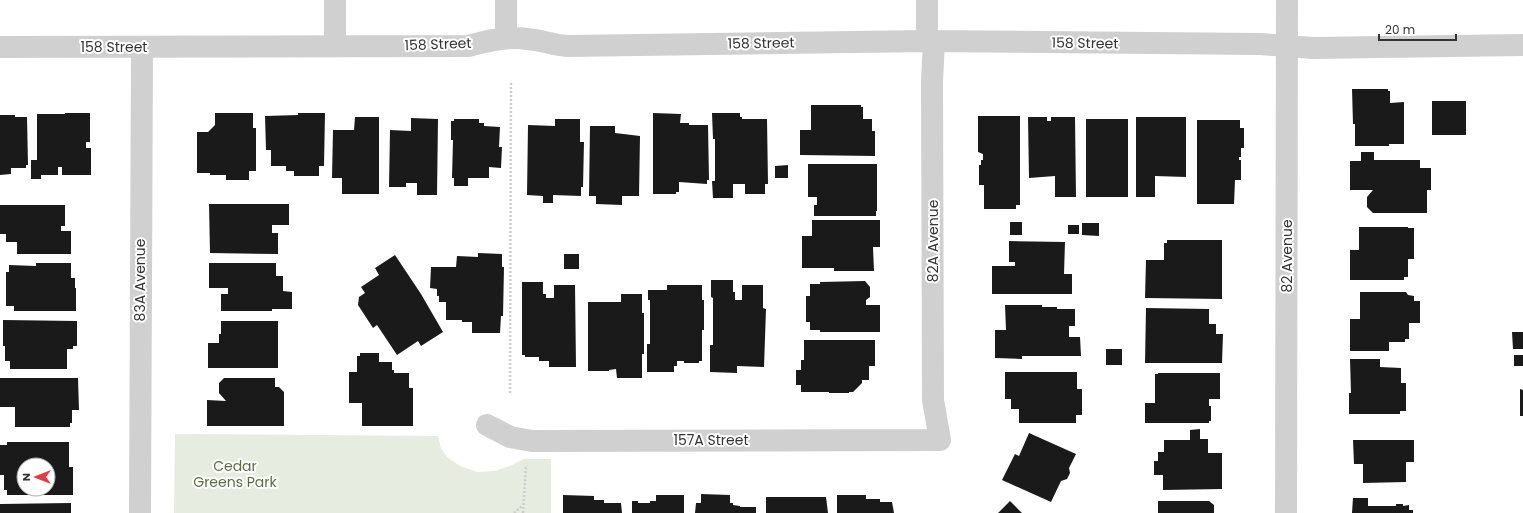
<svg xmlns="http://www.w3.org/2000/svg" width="1523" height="513" font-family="Poppins,sans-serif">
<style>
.green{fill:#e6ecdf}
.building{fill:#1a1a1a;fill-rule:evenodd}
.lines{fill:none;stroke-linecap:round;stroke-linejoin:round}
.path{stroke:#cdcdcd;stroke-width:2.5;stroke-dasharray:2 2;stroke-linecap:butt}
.minor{stroke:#d0d0d0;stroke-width:22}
.labels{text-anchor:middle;stroke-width:4;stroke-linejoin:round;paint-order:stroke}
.street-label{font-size:14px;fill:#333;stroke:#fff}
.park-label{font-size:14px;fill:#56703f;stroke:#fff}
</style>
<rect width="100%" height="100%" fill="#fff"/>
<path class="green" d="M 175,434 L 438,436 L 441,448 L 447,457 L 460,466 L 477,472 L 495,471 L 512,465 L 524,459 L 551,459 L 551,513 L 174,513 Z"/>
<path class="building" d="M 1352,89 L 1388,89 L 1388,91 L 1390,91 L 1390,103 L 1404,102 L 1404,144 L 1389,144 L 1389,146 L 1355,146 L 1355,124 L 1353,124 Z
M 1432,101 L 1466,101 L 1466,135 L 1432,135 Z
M 811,105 L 861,105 L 861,107 L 863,107 L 863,119 L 872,119 L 872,131 L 875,131 L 875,156 L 800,155 L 800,130 L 811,130 Z
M 65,113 L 90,113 L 90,142 L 86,142 L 86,148 L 91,148 L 91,175 L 62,175 L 62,167 L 58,167 L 58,175 L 41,175 L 41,179 L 31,179 L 31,160 L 37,160 L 37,114 L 65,114 Z
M 215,113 L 253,113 L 253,128 L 256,128 L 256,171 L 249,171 L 249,180 L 226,180 L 226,175 L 210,175 L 210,173 L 197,173 L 197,132 L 208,132 L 215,125 Z
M 298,113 L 325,113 L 324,166 L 319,166 L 319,176 L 294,176 L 294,171 L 286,171 L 286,166 L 271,166 L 271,150 L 266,150 L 265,116 L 298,115 Z
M 653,113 L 681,114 L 680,123 L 689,123 L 689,125 L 708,125 L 709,180 L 707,180 L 707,184 L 679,182 L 679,192 L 676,192 L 676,194 L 653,194 Z
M 712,113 L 740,113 L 740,117 L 742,117 L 742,119 L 767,119 L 768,184 L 765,184 L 765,194 L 745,194 L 745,184 L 733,184 L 733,198 L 713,198 L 712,181 L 715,181 L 715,139 L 713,139 Z
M 0,115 L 15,115 L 15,117 L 27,117 L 28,165 L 26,165 L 26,168 L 11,168 L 11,174 L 0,175 Z
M 978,116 L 1020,116 L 1020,205 L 1016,205 L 1016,209 L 984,209 L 984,185 L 979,185 L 979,165 L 981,165 L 981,160 L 983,160 L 983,154 L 978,152 Z
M 355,117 L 379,117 L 379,194 L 342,194 L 342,178 L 332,178 L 333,130 L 354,130 Z
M 1028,117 L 1047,117 L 1047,121 L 1051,121 L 1051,117 L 1075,117 L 1076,197 L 1055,197 L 1055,176 L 1029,178 Z
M 1136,117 L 1186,117 L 1186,177 L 1155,176 L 1155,197 L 1136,197 Z
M 411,118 L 438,119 L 437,195 L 417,195 L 417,183 L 406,183 L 406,187 L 389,187 L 390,130 L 411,131 Z
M 454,119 L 479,119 L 479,123 L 484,123 L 484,126 L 500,127 L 499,147 L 502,147 L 501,168 L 489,167 L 489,178 L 468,178 L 468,186 L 454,186 L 454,178 L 452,178 L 453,140 L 451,140 L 451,121 L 454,121 Z
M 555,119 L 580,119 L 580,142 L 584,142 L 583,187 L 581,187 L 581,196 L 553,195 L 553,203 L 543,203 L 543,196 L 527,195 L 528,125 L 555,126 Z
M 1086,119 L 1128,119 L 1128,197 L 1086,197 Z
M 1197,120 L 1240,120 L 1240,128 L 1244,128 L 1244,148 L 1241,148 L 1241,157 L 1239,157 L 1239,160 L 1241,160 L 1241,180 L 1235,180 L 1234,204 L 1197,204 Z
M 590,126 L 615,126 L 615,133 L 640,136 L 639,196 L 622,196 L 622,205 L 596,204 L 596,196 L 589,196 Z
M 1361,152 L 1374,152 L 1374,160 L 1420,160 L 1420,168 L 1431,168 L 1431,190 L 1427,190 L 1427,213 L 1373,213 L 1367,207 L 1367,197 L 1373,190 L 1350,190 L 1350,161 L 1361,161 Z
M 808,164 L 877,164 L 877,211 L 876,211 L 876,216 L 814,216 L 814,205 L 817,205 L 817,197 L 808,197 Z
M 788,165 L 788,178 L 775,178 L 775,166 Z
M 209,204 L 289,204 L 289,225 L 272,225 L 272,233 L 278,233 L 278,254 L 210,253 Z
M 0,205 L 65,205 L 65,226 L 61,226 L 61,231 L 71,231 L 71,254 L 17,254 L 17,242 L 6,242 L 6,234 L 0,234 Z
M 812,220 L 880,220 L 880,247 L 873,247 L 874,271 L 834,271 L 834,268 L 802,268 L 802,236 L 812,236 Z
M 1010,222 L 1022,222 L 1022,235 L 1010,235 Z
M 1082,223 L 1099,223 L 1099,236 L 1082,235 Z
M 1068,225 L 1079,225 L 1079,234 L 1068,234 Z
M 1359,227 L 1408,227 L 1408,228 L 1414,228 L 1414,259 L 1408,259 L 1408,277 L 1404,277 L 1404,280 L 1350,280 L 1350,250 L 1359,250 Z
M 1167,240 L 1222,240 L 1222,299 L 1145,298 L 1146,260 L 1164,260 L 1164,243 L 1167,243 Z
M 1009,241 L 1065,242 L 1064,274 L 1072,274 L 1072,294 L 992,294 L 992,266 L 1015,266 L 1015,262 L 1009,262 Z
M 478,253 L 502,254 L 502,267 L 504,267 L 503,316 L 501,316 L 500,333 L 472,333 L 472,322 L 462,322 L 462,320 L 446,320 L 446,302 L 439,302 L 439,296 L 437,296 L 437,289 L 430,288 L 431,267 L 456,267 L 457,256 L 478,257 Z
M 564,254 L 579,254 L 579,269 L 564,269 Z
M 395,255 L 421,294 L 443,332 L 421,346 L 418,341 L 397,355 L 377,325 L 373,328 L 358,305 L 359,297 L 365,293 L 361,287 L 379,275 L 375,268 Z
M 36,263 L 71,263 L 71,278 L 75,278 L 75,288 L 76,288 L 76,311 L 14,311 L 14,306 L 6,306 L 6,272 L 9,272 L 9,265 L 36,266 Z
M 209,263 L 276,263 L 276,276 L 283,276 L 283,291 L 292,292 L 292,309 L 272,309 L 272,311 L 221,311 L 221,294 L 228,294 L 228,288 L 209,288 Z
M 711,280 L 733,280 L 733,292 L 735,292 L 735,300 L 742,300 L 742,285 L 763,285 L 763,308 L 766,309 L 764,367 L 737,366 L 737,373 L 710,372 L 710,345 L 713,345 L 713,298 L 711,297 Z
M 865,281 L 870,287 L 870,297 L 866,300 L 866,305 L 880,305 L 880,332 L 820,332 L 820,330 L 810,330 L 810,322 L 806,322 L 806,296 L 810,296 L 810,284 L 820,284 L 820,282 Z
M 522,282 L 543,282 L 543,294 L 546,294 L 546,298 L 554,298 L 554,285 L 575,285 L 576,367 L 549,367 L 549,361 L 539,361 L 539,357 L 525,357 L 525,355 L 522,355 Z
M 667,285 L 702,285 L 702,300 L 704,300 L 704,330 L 702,330 L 702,361 L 699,361 L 699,363 L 684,363 L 684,361 L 677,361 L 677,366 L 674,366 L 674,372 L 647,372 L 647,344 L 650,344 L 650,300 L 648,300 L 648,290 L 667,290 Z
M 1360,292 L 1406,292 L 1408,295 L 1414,296 L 1414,301 L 1420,301 L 1420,323 L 1409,323 L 1409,339 L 1405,339 L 1405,342 L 1389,342 L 1389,351 L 1350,351 L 1350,319 L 1360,319 Z
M 621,294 L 642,294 L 642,313 L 644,313 L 644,354 L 642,354 L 642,378 L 617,378 L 616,369 L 609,370 L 609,371 L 588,371 L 588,302 L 621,302 Z
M 1005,305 L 1042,305 L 1042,307 L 1057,307 L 1057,309 L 1075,309 L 1075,326 L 1069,326 L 1069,337 L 1080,337 L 1081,356 L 1022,356 L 1022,359 L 995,358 L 995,330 L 1006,330 Z
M 1146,308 L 1209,309 L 1209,324 L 1216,324 L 1216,334 L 1223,334 L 1222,363 L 1145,363 Z
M 3,320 L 77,321 L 77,346 L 73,346 L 73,349 L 67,349 L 67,369 L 10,369 L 10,361 L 5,361 L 5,346 L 3,346 Z
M 221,321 L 278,321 L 278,368 L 208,368 L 208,343 L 219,343 L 219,334 L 221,334 Z
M 1512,332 L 1523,332 L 1523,349 L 1513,349 Z
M 804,340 L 875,340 L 875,366 L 869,366 L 869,380 L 862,380 L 862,383 L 853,392 L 849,392 L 849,393 L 829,393 L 829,392 L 801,392 L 801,385 L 796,385 L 796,370 L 801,370 L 801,360 L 804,360 Z
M 1106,349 L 1122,349 L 1122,365 L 1106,365 Z
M 360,353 L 379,353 L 379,362 L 392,362 L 392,370 L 394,370 L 394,373 L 409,373 L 409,388 L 413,388 L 413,426 L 362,426 L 362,403 L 349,403 L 349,372 L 357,372 L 357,356 L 360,356 Z
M 1514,355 L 1523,355 L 1523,366 L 1514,366 Z
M 1350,359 L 1380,359 L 1380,367 L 1401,368 L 1401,383 L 1406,383 L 1406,411 L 1400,411 L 1400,414 L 1349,414 L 1349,393 L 1351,393 Z
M 1005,372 L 1077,372 L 1077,389 L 1082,389 L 1082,415 L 1076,415 L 1076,423 L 1019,423 L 1019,409 L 1011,409 L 1011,399 L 1005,399 Z
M 1158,373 L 1220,373 L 1220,399 L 1209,399 L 1209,406 L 1211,406 L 1211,421 L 1209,421 L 1209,423 L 1145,423 L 1145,403 L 1155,403 L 1155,374 L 1158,374 Z
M 0,378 L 78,378 L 79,410 L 72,410 L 72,423 L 70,423 L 70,427 L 15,427 L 15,407 L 0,407 Z
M 224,378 L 275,378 L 275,387 L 279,387 L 284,392 L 284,426 L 207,426 L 207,400 L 226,401 L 219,393 L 219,383 Z
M 1520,389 L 1523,390 L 1523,416 L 1520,416 Z
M 1200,429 L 1200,439 L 1208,439 L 1208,453 L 1222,453 L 1222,489 L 1163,490 L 1163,475 L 1154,475 L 1154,461 L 1158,461 L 1158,452 L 1164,452 L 1164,440 L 1190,440 L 1190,430 Z
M 1029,433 L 1076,454 L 1069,468 L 1070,473 L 1067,479 L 1061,481 L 1051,502 L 1002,480 L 1015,454 L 1019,456 Z
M 1353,440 L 1414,440 L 1414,462 L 1406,462 L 1406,482 L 1363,483 L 1363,464 L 1354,464 Z
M 7,442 L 69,442 L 69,467 L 73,467 L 73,495 L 7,495 L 7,490 L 4,490 L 4,475 L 0,475 L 0,445 L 7,445 ZM 24,465 L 48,465 L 48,489 L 24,489 Z
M 701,494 L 730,495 L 730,503 L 733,503 L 733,505 L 740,506 L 740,507 L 756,507 L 756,513 L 695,513 L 696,503 L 701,503 Z
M 563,495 L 594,496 L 594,500 L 604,500 L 604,503 L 621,503 L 622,513 L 563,513 Z
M 656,495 L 684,495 L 684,513 L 632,513 L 632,501 L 638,501 L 638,503 L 650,503 L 650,501 L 656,501 Z
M 837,495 L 866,495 L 866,499 L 880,499 L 880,502 L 892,502 L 894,513 L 837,513 Z
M 766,497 L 826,497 L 828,513 L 766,513 Z
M 1353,498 L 1368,498 L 1368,506 L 1396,506 L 1396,504 L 1403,504 L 1403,506 L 1409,505 L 1409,510 L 1413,510 L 1413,513 L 1352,513 Z
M 1010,501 L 1022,513 L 998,513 Z
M 1158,501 L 1209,501 L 1214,505 L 1214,513 L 1158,513 Z
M 71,503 L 71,513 L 0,513 L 0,504 Z"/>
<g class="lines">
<path class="path" d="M 510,393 L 511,81
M 514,513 L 523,505
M 523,513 L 526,465"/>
<path class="minor" d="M 335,0 L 335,46
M 506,0 L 506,38
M 927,0 L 927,41
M 0,47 L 468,46 C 487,41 507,36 527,39 C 541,40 554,45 567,46 L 927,41 L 1260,44 L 1313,48 L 1523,45
M 487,425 L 510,437 L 532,441 L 940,440 L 933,400 L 932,81 L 934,41
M 140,513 L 142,48
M 1286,513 L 1287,0"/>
</g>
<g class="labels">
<g class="street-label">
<text transform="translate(761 43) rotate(-1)" y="5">158 Street</text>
<text transform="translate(1085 43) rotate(1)" y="5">158 Street</text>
<text transform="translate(438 44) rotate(-2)" y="5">158 Street</text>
<text x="114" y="52">158 Street</text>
<text transform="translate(933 241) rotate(-90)" y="5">82A Avenue</text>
<text transform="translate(1287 256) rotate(-90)" y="5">82 Avenue</text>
<text transform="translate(140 280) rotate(-90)" y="5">83A Avenue</text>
<text x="711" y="445">157A Street</text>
</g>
<g class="park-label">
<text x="235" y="471">Cedar<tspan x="235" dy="16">Greens Park</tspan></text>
</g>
</g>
<g transform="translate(36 477) rotate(270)"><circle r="19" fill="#ffffff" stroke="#adadad"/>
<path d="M0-3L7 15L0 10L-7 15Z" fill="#e63946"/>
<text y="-6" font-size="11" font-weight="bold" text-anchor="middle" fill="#333333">N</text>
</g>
<path d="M1379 34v6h77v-6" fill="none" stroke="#333333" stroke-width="2"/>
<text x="1385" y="34" font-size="12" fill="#333333" stroke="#ffffff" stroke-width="3" paint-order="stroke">20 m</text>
</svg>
